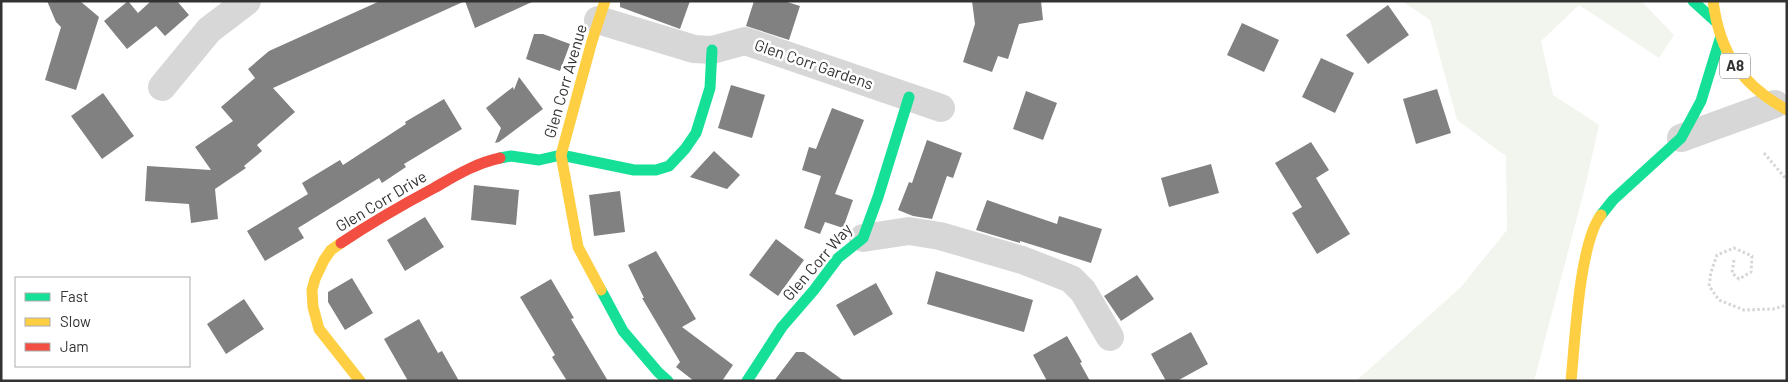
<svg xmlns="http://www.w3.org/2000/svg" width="1788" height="382" font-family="Barlow,sans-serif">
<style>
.green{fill:#f1f5ed}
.building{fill:#818181}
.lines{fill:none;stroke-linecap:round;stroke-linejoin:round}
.path{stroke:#d6d6d6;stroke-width:3;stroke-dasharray:2.5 2.5;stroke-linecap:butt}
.street{stroke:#d7d7d7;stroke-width:28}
.fast{stroke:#16e098;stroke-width:11}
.slow{stroke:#ffcf43;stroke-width:11}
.jam{stroke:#f24e42;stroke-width:11}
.labels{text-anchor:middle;stroke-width:5;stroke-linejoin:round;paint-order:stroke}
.shield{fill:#fff;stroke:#707070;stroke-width:1}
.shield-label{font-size:15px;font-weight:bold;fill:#333}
.street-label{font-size:16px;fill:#333;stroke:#fff}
</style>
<rect width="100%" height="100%" fill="#fff"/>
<path class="green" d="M 1402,1 L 1641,1 L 1674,35 L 1659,58 L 1579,5 L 1541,41 L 1553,95 L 1599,125 L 1586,183 L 1534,381 L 1356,381 L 1461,287 L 1507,230 L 1506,156 L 1457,120 L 1430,20 Z"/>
<path class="building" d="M 47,1 L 80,1 L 99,17 L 76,90 L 45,80 L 61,27 L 56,22 Z
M 128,1 L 138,13 L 151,1 L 177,1 L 189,15 L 165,36 L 156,26 L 127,49 L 104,21 Z
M 380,1 L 465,1 L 273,88 L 295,112 L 257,145 L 262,151 L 244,166 L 246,168 L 215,189 L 218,219 L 191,223 L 189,204 L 145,201 L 147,166 L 211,170 L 195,147 L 233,121 L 221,107 L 255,78 L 248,69 L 269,51 Z
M 465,1 L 534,1 L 475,28 Z
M 620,1 L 690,1 L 680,29 L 620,7 Z
M 754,1 L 784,1 L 800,6 L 789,40 L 746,26 Z
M 972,1 L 1041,1 L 1043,20 L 1019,24 L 1008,59 L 998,56 L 992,72 L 963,62 L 975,24 Z
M 1388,5 L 1409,35 L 1368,64 L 1346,35 Z
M 1242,23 L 1279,40 L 1264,72 L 1227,55 Z
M 534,34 L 543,34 L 570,44 L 560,71 L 526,59 Z
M 1321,58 L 1354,73 L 1335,113 L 1302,97 Z
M 519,77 L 543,109 L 499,142 L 495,143 L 501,128 L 486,108 L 513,87 L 514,90 Z
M 731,85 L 765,95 L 752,138 L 718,128 Z
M 1437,89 L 1451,133 L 1416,144 L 1403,99 Z
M 1026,91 L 1057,103 L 1043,140 L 1013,129 Z
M 103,93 L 134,136 L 102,159 L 71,116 Z
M 444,99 L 462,129 L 404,164 L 406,167 L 382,183 L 379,178 L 298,228 L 304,238 L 265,261 L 247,231 L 308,194 L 302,183 L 340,160 L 343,165 L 406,124 L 405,122 Z
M 832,108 L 864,120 L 835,194 L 853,200 L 843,228 L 825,222 L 820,234 L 804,228 L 821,176 L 802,170 L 809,147 L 816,149 Z
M 927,140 L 962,153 L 953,178 L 947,176 L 932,219 L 913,216 L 898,210 L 909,182 L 912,183 Z
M 1311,142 L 1329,170 L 1316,178 L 1350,234 L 1317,254 L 1292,213 L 1302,207 L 1275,163 Z
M 714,151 L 740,175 L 727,189 L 690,177 Z
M 1211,164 L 1219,193 L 1169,207 L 1161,178 Z
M 474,185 L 519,190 L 516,225 L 471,220 Z
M 620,191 L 625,232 L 594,236 L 589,195 Z
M 987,200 L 1057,224 L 1059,216 L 1102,229 L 1091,263 L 1020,241 L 1020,243 L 976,230 Z
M 425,217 L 444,247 L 405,271 L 387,240 Z
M 776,239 L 804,260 L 778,296 L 749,275 Z
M 656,251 L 696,319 L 682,327 L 733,365 L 722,381 L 694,381 L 676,367 L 680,362 L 642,298 L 644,298 L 628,265 Z
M 936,271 L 1033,300 L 1024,332 L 927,304 Z
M 1137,275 L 1154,299 L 1121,321 L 1104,296 Z
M 352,278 L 373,313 L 345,330 L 328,302 L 328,292 Z
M 551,279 L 574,318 L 571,319 L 608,381 L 567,381 L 552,357 L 555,355 L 520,297 Z
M 876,283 L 893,314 L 854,336 L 836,305 Z
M 244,299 L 264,329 L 226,354 L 207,324 Z
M 419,319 L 438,353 L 442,351 L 459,381 L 408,381 L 384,339 Z
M 1191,332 L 1208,364 L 1177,381 L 1166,381 L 1151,354 Z
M 1067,336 L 1082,362 L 1080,363 L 1090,381 L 1047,381 L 1033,355 Z
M 796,352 L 804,352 L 844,381 L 774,381 Z"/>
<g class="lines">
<path class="path" d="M 1764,153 L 1787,180
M 1734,260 L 1732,273 L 1739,279 L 1751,272 L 1752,256 L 1734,248 L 1717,255 L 1711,272 L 1709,286 L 1719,300 L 1744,310 L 1773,309 L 1787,305"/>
<path class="street" d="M 598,20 L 694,49 L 712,50 L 745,41 L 941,108
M 162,87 L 209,30 L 247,1
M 1681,138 L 1775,104
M 863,238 L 909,231 L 940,236 L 1022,260 L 1071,279 L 1083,291 L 1110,337"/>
<path class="fast" d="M 1693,1 L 1715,21
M 500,158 L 511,156 L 539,160 L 561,155 L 634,170 L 656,170 L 669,166 L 685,149 L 696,133 L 710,88 L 712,50
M 1601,215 L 1613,200 L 1681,138 L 1701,101 L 1720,39
M 601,290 L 623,331 L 658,372 L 668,381
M 747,381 L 782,327 L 814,290 L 838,258 L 863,238 L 878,197 L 909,97"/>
<path class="slow" d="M 1713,1 C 1720,54 1741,84 1787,110
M 341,243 L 331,250 L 324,260 L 315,279 L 312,290 L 313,307 L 319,329 L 360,381
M 601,290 L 578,247 L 561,155 L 592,41 L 605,1
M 1571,381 C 1575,342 1579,244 1601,215"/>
<path class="jam" d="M 341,243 C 371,223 402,205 434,188 C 455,176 476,163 500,158"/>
</g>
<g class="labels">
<rect class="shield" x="1720" y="53.5" width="30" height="25" rx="4"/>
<g class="shield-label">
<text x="1735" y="71">A8</text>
</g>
<g class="street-label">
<text transform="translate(814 64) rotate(19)" y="6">Glen Corr Gardens</text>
<text transform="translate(565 81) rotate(-74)" y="6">Glen Corr Avenue</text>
<text transform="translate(381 201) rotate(-31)" y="6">Glen Corr Drive</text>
<text transform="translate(817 262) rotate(-49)" y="6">Glen Corr Way</text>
</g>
</g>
<rect width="1788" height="382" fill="none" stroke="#333333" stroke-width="5"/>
<rect x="15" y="277" width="175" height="90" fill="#ffffff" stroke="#adadad"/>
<rect x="25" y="293" width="25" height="8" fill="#16e098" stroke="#adadad"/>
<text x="60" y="302" font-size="15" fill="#333333">Fast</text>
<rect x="25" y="318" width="25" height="8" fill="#ffcf43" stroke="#adadad"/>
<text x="60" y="327" font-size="15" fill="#333333">Slow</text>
<rect x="25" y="343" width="25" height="8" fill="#f24e42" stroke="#adadad"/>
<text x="60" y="352" font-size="15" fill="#333333">Jam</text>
</svg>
